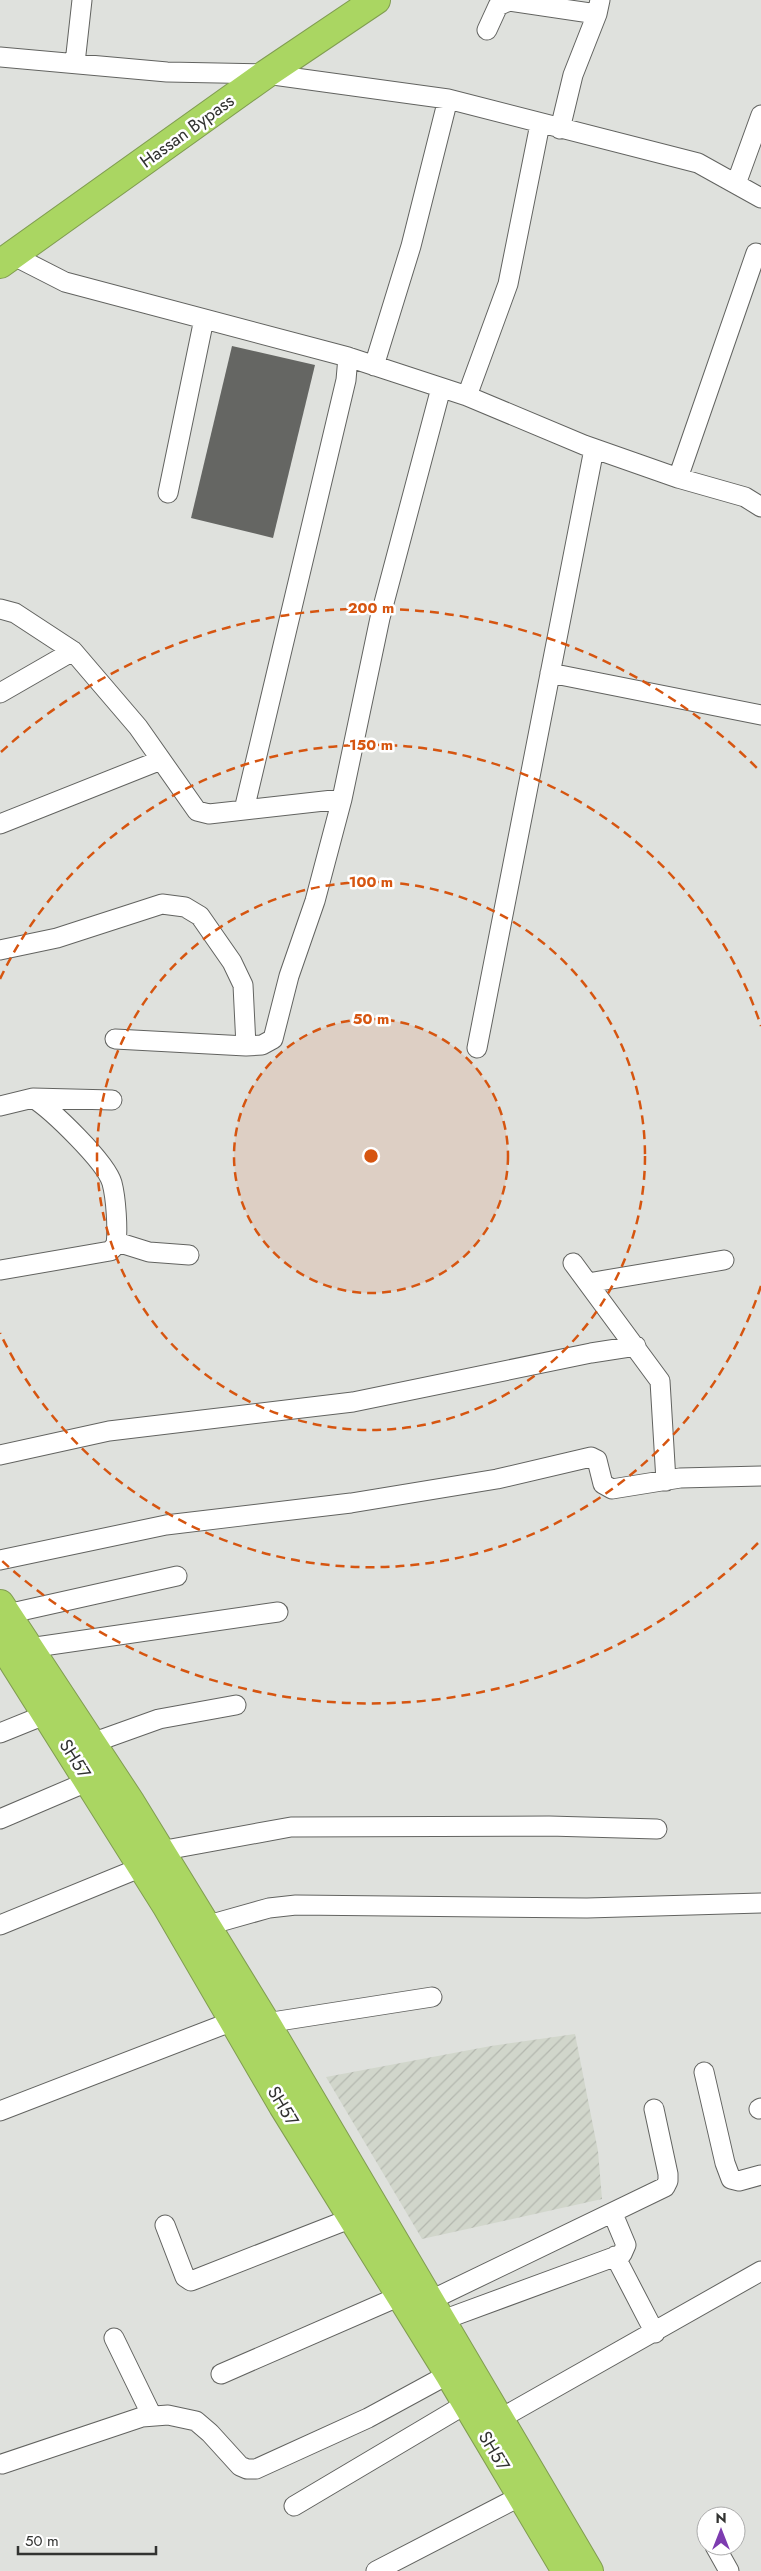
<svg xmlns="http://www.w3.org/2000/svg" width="761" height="2571" font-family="Jost,sans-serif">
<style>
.industrial{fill:url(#industrial-furrows)}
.building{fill:#656663}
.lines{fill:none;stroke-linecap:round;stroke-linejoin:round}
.minor-casing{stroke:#626360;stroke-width:21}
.highway-casing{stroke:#809d51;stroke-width:30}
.minor{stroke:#fff;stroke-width:19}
.highway{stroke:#aad662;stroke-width:28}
.ring{fill:none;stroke:#d65510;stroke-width:2.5;stroke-dasharray:9 6}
.labels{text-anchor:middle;stroke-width:5;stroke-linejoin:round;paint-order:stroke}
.street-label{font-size:18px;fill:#323331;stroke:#fff}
.centre{fill:#d65510;stroke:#fff;stroke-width:2.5}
.ring-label{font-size:15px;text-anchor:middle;font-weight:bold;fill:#d65510;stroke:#fff;stroke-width:5;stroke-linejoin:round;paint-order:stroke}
</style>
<defs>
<pattern id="industrial-furrows" width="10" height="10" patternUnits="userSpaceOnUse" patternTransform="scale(1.25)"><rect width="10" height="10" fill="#d1d6cb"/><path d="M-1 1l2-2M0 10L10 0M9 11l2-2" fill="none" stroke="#b4b8af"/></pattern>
</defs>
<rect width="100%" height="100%" fill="#dfe1dd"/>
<path class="industrial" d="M 575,2034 L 598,2151 L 602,2199 L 422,2239 L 326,2077 L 491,2046 Z"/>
<path class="building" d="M 232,346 L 315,365 L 273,538 L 191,518 Z"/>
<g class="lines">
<g class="minor-casing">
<path id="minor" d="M 487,30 L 498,6 L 509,1 L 597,14
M 0,57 L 167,72 L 266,74 L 448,99 L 698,163 L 761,198
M 75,63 L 82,0
M 560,129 L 573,75 L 597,14 L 600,0
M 736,184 L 761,115
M 14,256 L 65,282 L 348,357 L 467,396 L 584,445 L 678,478 L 745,497 L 761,507
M 374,366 L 411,246 L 448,99
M 467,396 L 508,284 L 540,124
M 678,478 L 756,253
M 168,493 L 204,319
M 0,609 L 15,613 L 73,651 L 138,727 L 197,811 L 209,814 L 342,799
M 550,673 L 761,715
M 0,693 L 73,651
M 244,810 L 346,380 L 348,357
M 0,824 L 161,760
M 0,950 L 57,938 L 162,904 L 185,907 L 200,916 L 232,962 L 243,985 L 246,1046
M 115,1039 L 246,1046 L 262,1045 L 273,1039 L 289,976 L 315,901 L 342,799 L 380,618 L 441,388
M 477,1048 L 594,449
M 0,1106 L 33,1098 L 112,1100
M 117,1242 L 149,1252 L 189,1255
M 573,1263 L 660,1381 L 666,1481
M 1,1270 L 110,1251 L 116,1245 C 118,1229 116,1198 112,1183 C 106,1162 52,1110 33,1098
M 588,1283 L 724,1260
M 0,1455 L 109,1431 L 353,1402 L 591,1353 L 636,1346
M 0,1560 L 166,1525 L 351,1503 L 497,1479 L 591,1457 L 597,1460 L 603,1484 L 612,1489 L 680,1478 L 761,1476
M 7,1614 L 177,1576
M 29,1648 L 278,1612
M 0,1733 L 47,1714
M 92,1743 L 159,1719 L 236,1705
M 0,1819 L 89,1781
M 160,1851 L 291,1827 L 549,1826 L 657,1829
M 0,1925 L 142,1867
M 197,1930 L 205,1926 L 269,1908 L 296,1905 L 587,1908 L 761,1903
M 266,2023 L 432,1997
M 704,2072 L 725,2163 L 731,2179 L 739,2181 L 761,2175
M 759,2109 L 761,2108
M 0,2111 L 233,2021
M 165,2225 L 185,2277 L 191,2281 L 352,2218
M 615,2256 L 655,2333
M 429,2301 L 665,2187 L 668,2181 L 668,2174 L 654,2109
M 440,2321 L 622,2254 L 626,2245 L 613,2214
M 114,2338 L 152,2416
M 221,2374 L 400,2296
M 489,2425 L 761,2271
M 2,2464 L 142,2417 L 168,2415 L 196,2421 L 210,2433 L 240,2466 L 247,2469 L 256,2469 L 368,2418 L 449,2374
M 294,2506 L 466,2404
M 715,2546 L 729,2571
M 376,2571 L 521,2496"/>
</g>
<g class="highway-casing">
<path id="highway" d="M 0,264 L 266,74 L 376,0
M 0,1604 L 131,1803 L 266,2023 L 589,2571
M 0,1641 L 166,1905 L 283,2106 L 449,2374 L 566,2571"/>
</g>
<use href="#minor" class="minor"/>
<use href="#highway" class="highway"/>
</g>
<circle cx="371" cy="1156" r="137" fill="#d65510" fill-opacity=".12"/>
<g class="ring">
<circle cx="371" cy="1156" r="137"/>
<circle cx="371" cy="1156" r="274"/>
<path d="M761 1286A411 411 0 0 1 0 1333M0 979A411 411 0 0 1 761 1026"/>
<path d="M758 1543A548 548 0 0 1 1 1560M1 752A548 548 0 0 1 758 769"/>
</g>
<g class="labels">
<g class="street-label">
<text transform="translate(187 131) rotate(-36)" y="6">Hassan Bypass</text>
<text transform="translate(75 1759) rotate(58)" y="6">SH57</text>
<text transform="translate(283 2106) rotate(59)" y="6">SH57</text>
<text transform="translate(494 2451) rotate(59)" y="6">SH57</text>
</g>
</g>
<circle cx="371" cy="1156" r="8" class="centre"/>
<g class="ring-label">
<text x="371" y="613">200 m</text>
<text x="371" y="750">150 m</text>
<text x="371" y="887">100 m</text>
<text x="371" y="1024">50 m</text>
</g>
<g transform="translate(721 2531)"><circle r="24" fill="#ffffff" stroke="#adadad"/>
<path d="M0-4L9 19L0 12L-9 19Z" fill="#7d3cb0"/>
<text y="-8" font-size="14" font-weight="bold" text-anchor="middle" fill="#323331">N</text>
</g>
<path d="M18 2546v8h138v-8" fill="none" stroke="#323331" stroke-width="2.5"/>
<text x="25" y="2546" font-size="15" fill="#323331" stroke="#ffffff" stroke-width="4" paint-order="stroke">50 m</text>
</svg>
